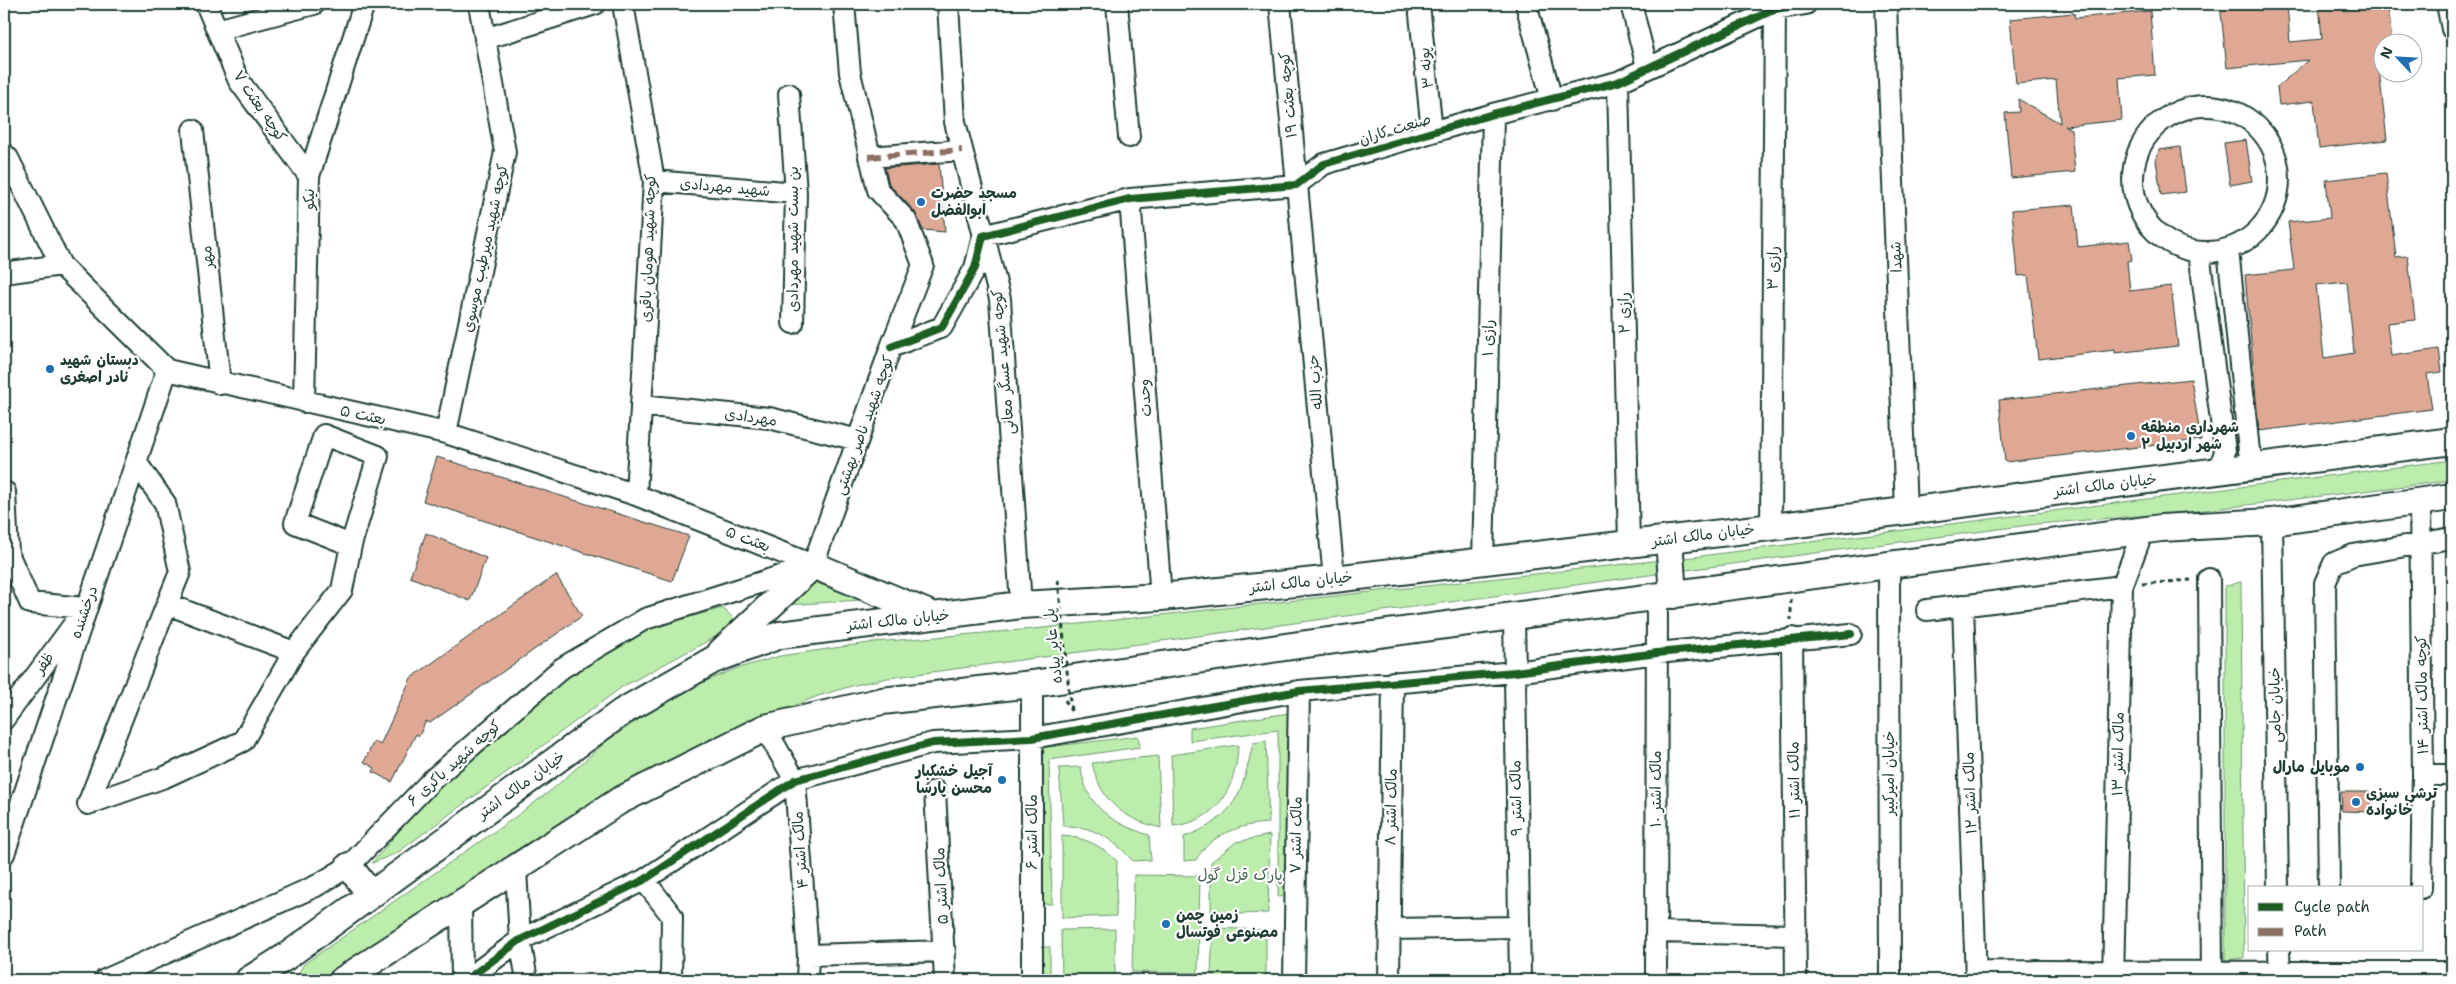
<svg xmlns="http://www.w3.org/2000/svg" width="2456" height="984" font-family="'Shantell Sans','Playpen Sans Arabic',sans-serif">
<style>
.green{fill:#bcedad;stroke:#6e9570}
.building{fill:#dea895;stroke:#1f3d34;fill-rule:evenodd}
.lines{fill:none;stroke-linecap:round;stroke-linejoin:round}
.minor-casing{stroke:#1f3d34;stroke-width:24}
.major-casing{stroke:#1f3d34;stroke-width:30}
.path{stroke:#1f3d34;stroke-width:3;stroke-dasharray:5 4;stroke-linecap:butt}
.minor{stroke:#fff;stroke-width:20}
.major{stroke:#fff;stroke-width:26}
.path-bridge{stroke:#1f3d34;stroke-width:3;stroke-dasharray:5 4;stroke-linecap:butt}
.quiet{stroke:#8d6e63;stroke-width:6;stroke-dasharray:12 6;stroke-linecap:butt}
.cycleway-casing{stroke:#fff;stroke-width:11}
.cycleway{stroke:#1b5e20;stroke-width:8}
.poi-dot{fill:#1f6fb2;stroke:#fff;stroke-width:2}
.labels{text-anchor:middle;stroke-width:4.5;stroke-linejoin:round;paint-order:stroke}
.street-label{font-size:15px;fill:#1f3d34;stroke:#fff}
.poi-label{font-size:15px;font-weight:bold;fill:#1f3d34;stroke:#fff;text-anchor:start}
.park-label{font-size:15px;fill:#3e604c;stroke:#fff}
</style>
<rect width="100%" height="100%" fill="#fff"/>
<filter id="ink" filterUnits="userSpaceOnUse"><feTurbulence type="fractalNoise" baseFrequency=".02" numOctaves="2"/><feDisplacementMap in="SourceGraphic" scale="10" xChannelSelector="R" yChannelSelector="G"/><feConvolveMatrix kernelMatrix="1 2 1 2 8 2 1 2 1" color-interpolation-filters="sRGB"/></filter>
<g filter="url(#ink)">
<path class="green" d="M 2452,460 L 2452,479 L 2439,482 L 2188,512 L 2037,524 L 1679,571 L 1677,559 Z
M 1662,560 L 1664,573 L 888,678 L 855,685 L 818,696 L 740,728 L 321,980 L 299,980 L 297,976 L 304,964 L 518,815 L 554,788 L 608,740 L 680,692 L 735,669 L 780,656 L 875,642 L 1033,629 Z
M 812,581 L 860,600 L 787,605 Z
M 2241,582 L 2244,958 L 2225,960 L 2225,586 Z
M 723,608 L 739,624 L 622,687 L 397,853 L 372,863 L 445,776 L 571,671 L 644,629 Z
M 1289,713 L 1290,896 L 1278,897 L 1278,730 L 1190,741 L 1190,728 Z
M 1138,736 L 1140,747 L 1049,760 L 1052,904 L 1041,904 L 1040,748 Z
M 1266,741 L 1269,823 C 1242,824 1210,834 1196,860 L 1184,861 L 1184,837 C 1236,818 1242,793 1253,743 Z
M 1238,745 C 1237,786 1218,822 1173,826 L 1171,755 Z
M 1158,756 L 1161,828 C 1123,819 1101,802 1092,763 Z
M 1081,767 C 1085,807 1114,824 1149,835 L 1151,860 L 1133,861 C 1114,840 1093,825 1063,826 L 1059,768 Z
M 1270,835 L 1268,913 L 1211,915 L 1211,862 L 1236,842 Z
M 1062,836 C 1085,837 1100,845 1117,861 L 1116,916 L 1062,918 Z
M 1134,875 L 1200,876 L 1198,973 L 1132,972 Z
M 1213,928 L 1266,930 L 1266,980 L 1214,980 L 1211,973 Z
M 1115,929 L 1115,980 L 1062,980 L 1061,930 Z
M 1039,947 L 1050,947 L 1050,980 L 1039,980 Z"/>
<path class="building" d="M 2220,4 L 2287,4 L 2290,42 L 2322,39 L 2319,4 L 2388,4 L 2392,42 L 2384,42 L 2384,51 L 2377,52 L 2387,140 L 2319,148 L 2314,101 L 2279,105 L 2277,87 L 2308,60 L 2227,68 Z
M 2150,11 L 2155,75 L 2119,78 L 2122,120 L 2065,126 L 2071,129 L 2075,172 L 2011,178 L 2005,113 L 2019,112 L 2018,99 L 2060,123 L 2056,80 L 2016,84 L 2010,19 L 2074,13 L 2075,18 Z
M 2246,140 L 2252,181 L 2230,185 L 2224,143 Z
M 2180,147 L 2186,192 L 2161,195 L 2156,160 L 2159,150 Z
M 939,164 L 945,232 L 923,230 L 915,212 L 889,184 L 885,168 Z
M 2386,173 L 2396,257 L 2408,256 L 2415,320 L 2387,323 L 2391,356 L 2439,349 L 2442,372 L 2427,374 L 2432,409 L 2259,431 L 2245,275 L 2294,270 L 2288,222 L 2330,218 L 2326,180 ZM 2347,282 L 2354,353 L 2324,358 L 2316,285 Z
M 2074,205 L 2078,247 L 2129,241 L 2132,260 L 2127,261 L 2130,291 L 2171,286 L 2178,346 L 2115,353 L 2115,350 L 2038,359 L 2028,275 L 2018,276 L 2012,210 Z
M 2191,379 L 2201,440 L 2005,462 L 1999,400 Z
M 437,457 L 689,536 L 672,581 L 423,501 Z
M 426,533 L 486,558 L 470,601 L 410,577 Z
M 556,575 L 582,616 L 430,723 L 426,721 L 419,736 L 416,734 L 392,782 L 373,772 L 375,768 L 364,762 L 374,741 L 380,745 L 411,678 Z
M 2341,792 L 2371,792 L 2371,812 L 2342,811 Z"/>
<g class="lines">
<g class="minor-casing">
<path id="minor" d="M 206,4 L 239,81 L 309,176
M 623,4 L 654,181 L 636,495
M 948,4 L 955,122 L 1000,299 L 1021,605
M 1117,4 L 1129,137
M 1280,4 L 1334,579
M 1419,4 L 1432,132
M 1526,4 L 1552,100
M 1631,4 L 1647,67
M 1886,4 L 1906,511
M 2447,4 L 2452,29
M 217,30 L 314,4
M 485,39 L 595,4
M 1618,82 L 1629,544
M 789,94 L 796,193 L 793,323
M2133 179a73 73 0 1 1 146 0a73 73 0 1 1-146 0Z
M 193,130 L 220,384
M 4,154 L 8,158 L 61,265 L 167,370 L 446,433 L 636,495 L 813,565
M 869,157 L 962,150
M 654,181 L 796,193
M 1130,199 L 1161,597
M 2228,249 L 2249,451 L 2258,466
M 2199,252 L 2225,451 L 2219,471
M 4,273 L 61,265
M 891,347 L 942,327 L 975,268 L 983,236 L 1130,199 L 1296,185 L 1324,164 L 1493,114 L 1618,82 L 1775,9 L 1806,4
M 304,402 L 309,176 L 364,4
M 641,405 L 769,418 L 858,440
M 446,433 L 505,152 L 479,4
M 136,462 L 165,503 L 180,572 L 167,604 L 88,804 L 165,777 L 243,741 L 294,652 L 167,604
M 5,492 L 8,553 L 30,603 L 85,608
M 2420,501 L 2423,775 L 2421,888
M 2272,522 L 2278,888
M 1771,527 L 1775,9
M 1483,562 L 1493,114
M 813,565 L 891,347 L 923,265 L 906,220 L 878,190 L 850,73 L 844,4
M 1889,566 L 1890,980
M 2209,579 L 2212,980
M 1963,605 L 1976,980
M 1927,610 L 2122,586
M 1514,616 L 1520,980
M 1792,638 L 1796,980
M 294,652 L 342,590 L 351,545 L 378,456 L 324,435 L 295,523 L 351,545
M 1032,684 L 1032,980
M 4,719 L 74,624
M 765,728 L 795,780 L 808,955 L 807,980
M 2423,775 L 2452,775
M 935,791 L 945,980
M 4,854 L 167,370
M 516,869 L 520,940 L 527,980
M 644,880 L 672,916 L 671,980
M 2329,888 L 2325,583 L 2334,563 L 2353,555 L 2452,538
M 461,905 L 462,980
M 1389,929 L 1518,927
M 1656,932 L 1796,935
M 2279,950 L 2280,980
M 808,955 L 945,951
M 1976,971 L 2452,972
M 105,980 L 316,886 L 349,866 L 433,779 L 562,668 L 645,619 L 809,567
M 466,980 L 520,940 L 644,880 L 795,780 L 933,743 L 1032,738 L 1299,691 L 1515,672 L 1657,653 L 1851,634
M 1294,980 L 1299,691
M 1389,980 L 1393,682
M 1656,980 L 1657,597
M 2113,980 L 2122,586 L 2143,531"/>
</g>
<g class="major-casing">
<path id="major" d="M 1669,539 L 1673,595
M 721,652 L 813,565 L 932,615
M 349,866 L 371,895
M 249,980 L 287,956 L 622,712 L 713,660 L 780,635 L 1021,605 L 1161,597 L 1334,579 L 1906,511 L 2452,441
M 343,980 L 619,801 L 765,728 L 882,701 L 1032,684 L 1299,645 L 2161,528 L 2272,522 L 2452,497"/>
</g>
<path class="path" d="M 2142,584 L 2191,580
M 1791,599 L 1791,620
M 1065,700 L 1071,711"/>
<use href="#minor" class="minor"/>
<use href="#major" class="major"/>
<path class="path-bridge" d="M 1058,580 L 1071,711"/>
<path class="quiet" d="M 869,157 L 962,150"/>
<g class="cycleway-casing">
<path id="cycleway" d="M 891,347 L 942,327 L 975,268 L 983,236 L 1130,199 L 1296,185 L 1324,164 L 1493,114 L 1618,82 L 1775,9 L 1806,4
M 466,980 L 520,940 L 644,880 L 795,780 L 933,743 L 1032,738 L 1299,691 L 1515,672 L 1657,653 L 1851,634"/>
</g>
<use href="#cycleway" class="cycleway"/>
</g>
</g>
<g class="poi-dot">
<circle cx="921" cy="202" r="5"/>
<circle cx="50" cy="369" r="5"/>
<circle cx="2131" cy="436" r="5"/>
<circle cx="2360" cy="767" r="5"/>
<circle cx="1002" cy="780" r="5"/>
<circle cx="2356" cy="802" r="5"/>
<circle cx="1166" cy="924" r="5"/>
</g>
<g class="labels">
<g class="street-label">
<text transform="translate(1426 68) rotate(-96)" y="5">پونه ۳</text>
<text transform="translate(1288 95) rotate(-95)" y="5">کوچه بعثت ۱۹</text>
<text transform="translate(260 106) rotate(56)" y="5">کوچه بعثت ۷</text>
<text transform="translate(1395 129) rotate(-17)" y="5">صنعت کاران</text>
<text transform="translate(725 187) rotate(5)" y="5">شهید مهردادی</text>
<text transform="translate(309 199) rotate(-89)" y="5">نیکو</text>
<text transform="translate(793 239) rotate(-90)" y="5">بن بست شهید مهردادی</text>
<text transform="translate(485 248) rotate(-78)" y="5">کوچه شهید میرطیب موسوی</text>
<text transform="translate(648 248) rotate(-88)" y="5">کوچه شهید هومان باقری</text>
<text transform="translate(207 257) rotate(-96)" y="5">مهر</text>
<text transform="translate(1896 257) rotate(-92)" y="5">شهدا</text>
<text transform="translate(1773 268) rotate(-89)" y="5">رازی ۳</text>
<text transform="translate(1624 313) rotate(-91)" y="5">رازی ۲</text>
<text transform="translate(1488 338) rotate(-89)" y="5">رازی ۱</text>
<text transform="translate(1003 362) rotate(-95)" y="5">کوچه شهید عسگر معانی</text>
<text transform="translate(1315 382) rotate(-95)" y="5">حزب الله</text>
<text transform="translate(1145 398) rotate(-94)" y="5">وحدت</text>
<text transform="translate(363 415) rotate(12)" y="5">بعثت ۵</text>
<text transform="translate(751 417) rotate(8)" y="5">مهردادی</text>
<text transform="translate(864 425) rotate(-70)" y="5">کوچه شهید ناصر بهشتی</text>
<text transform="translate(2105 485) rotate(-7)" y="5">خیابان مالک اشتر</text>
<text transform="translate(1703 535) rotate(-7)" y="5">خیابان مالک اشتر</text>
<text transform="translate(748 539) rotate(21)" y="5">بعثت ۵</text>
<text transform="translate(1301 582) rotate(-6)" y="5">خیابان مالک اشتر</text>
<text transform="translate(84 612) rotate(-71)" y="5">درخشنده</text>
<text transform="translate(898 620) rotate(-6)" y="5">خیابان مالک اشتر</text>
<text transform="translate(1053 646) rotate(-96)" y="5">پل عابر پیاده</text>
<text transform="translate(44 663) rotate(-54)" y="5">ظفر</text>
<text transform="translate(2422 695) rotate(-91)" y="5">کوچه مالک اشتر ۱۴</text>
<text transform="translate(2275 705) rotate(-91)" y="5">خیابان جامی</text>
<text transform="translate(2118 754) rotate(-89)" y="5">مالک اشتر ۱۳</text>
<text transform="translate(454 763) rotate(-42)" y="5">کوچه شهید باکری ۶</text>
<text transform="translate(1889 773) rotate(-90)" y="5">خیابان امیرکبیر</text>
<text transform="translate(1794 780) rotate(-91)" y="5">مالک اشتر ۱۱</text>
<text transform="translate(521 785) rotate(-36)" y="5">خیابان مالک اشتر</text>
<text transform="translate(1656 789) rotate(-90)" y="5">مالک اشتر ۱۰</text>
<text transform="translate(1970 793) rotate(-92)" y="5">مالک اشتر ۱۲</text>
<text transform="translate(1516 798) rotate(-91)" y="5">مالک اشتر ۹</text>
<text transform="translate(1391 807) rotate(-89)" y="5">مالک اشتر ۸</text>
<text transform="translate(1032 832) rotate(-90)" y="5">مالک اشتر ۶</text>
<text transform="translate(1296 835) rotate(-89)" y="5">مالک اشتر ۷</text>
<text transform="translate(800 850) rotate(-94)" y="5">مالک اشتر ۴</text>
<text transform="translate(941 886) rotate(-93)" y="5">مالک اشتر ۵</text>
</g>
<g class="poi-label">
<text x="931" y="198">مسجد حضرت<tspan x="931" dy="17">ابوالفضل</tspan></text>
<text x="60" y="365">دبستان شهید<tspan x="60" dy="17">نادر اصغری</tspan></text>
<text x="2141" y="432">شهرداری منطقه<tspan x="2141" dy="17">۲ شهر اردبیل</tspan></text>
<text x="2350" y="772" text-anchor="end">موبایل مارال</text>
<text x="992" y="776" text-anchor="end">آجیل خشکبار<tspan x="992" dy="17">محسن پارسا</tspan></text>
<text x="2366" y="798">ترشی سبزی<tspan x="2366" dy="17">خانواده</tspan></text>
<text x="1176" y="920">زمین چمن<tspan x="1176" dy="17">مصنوعی فوتسال</tspan></text>
</g>
<g class="park-label">
<text x="1240" y="880">پارک قزل گول</text>
</g>
</g>
<rect width="2456" height="984" fill="none" stroke="#fff" stroke-width="20"/>
<rect x="10" y="10" width="2436" height="964" fill="none" stroke="#1f3d34" stroke-width="2" filter="url(#ink)"/>
<rect x="2248" y="886" width="175" height="65" fill="#ffffff" stroke="#a5b1ae"/>
<rect x="2258" y="903" width="25" height="8" fill="#1b5e20" stroke="#a5b1ae"/>
<text x="2294" y="912" font-size="15" fill="#1f3d34">Cycle path</text>
<rect x="2258" y="928" width="25" height="8" fill="#8d6e63" stroke="#a5b1ae"/>
<text x="2294" y="936" font-size="15" fill="#1f3d34">Path</text>
<g transform="translate(2398 58) rotate(295)"><circle r="24" fill="#ffffff" stroke="#a5b1ae"/>
<path d="M0-4L9 19L0 12L-9 19Z" fill="#1f6fb2"/>
<text y="-8" font-size="14" font-weight="bold" text-anchor="middle" fill="#1f3d34">N</text>
</g>
</svg>
